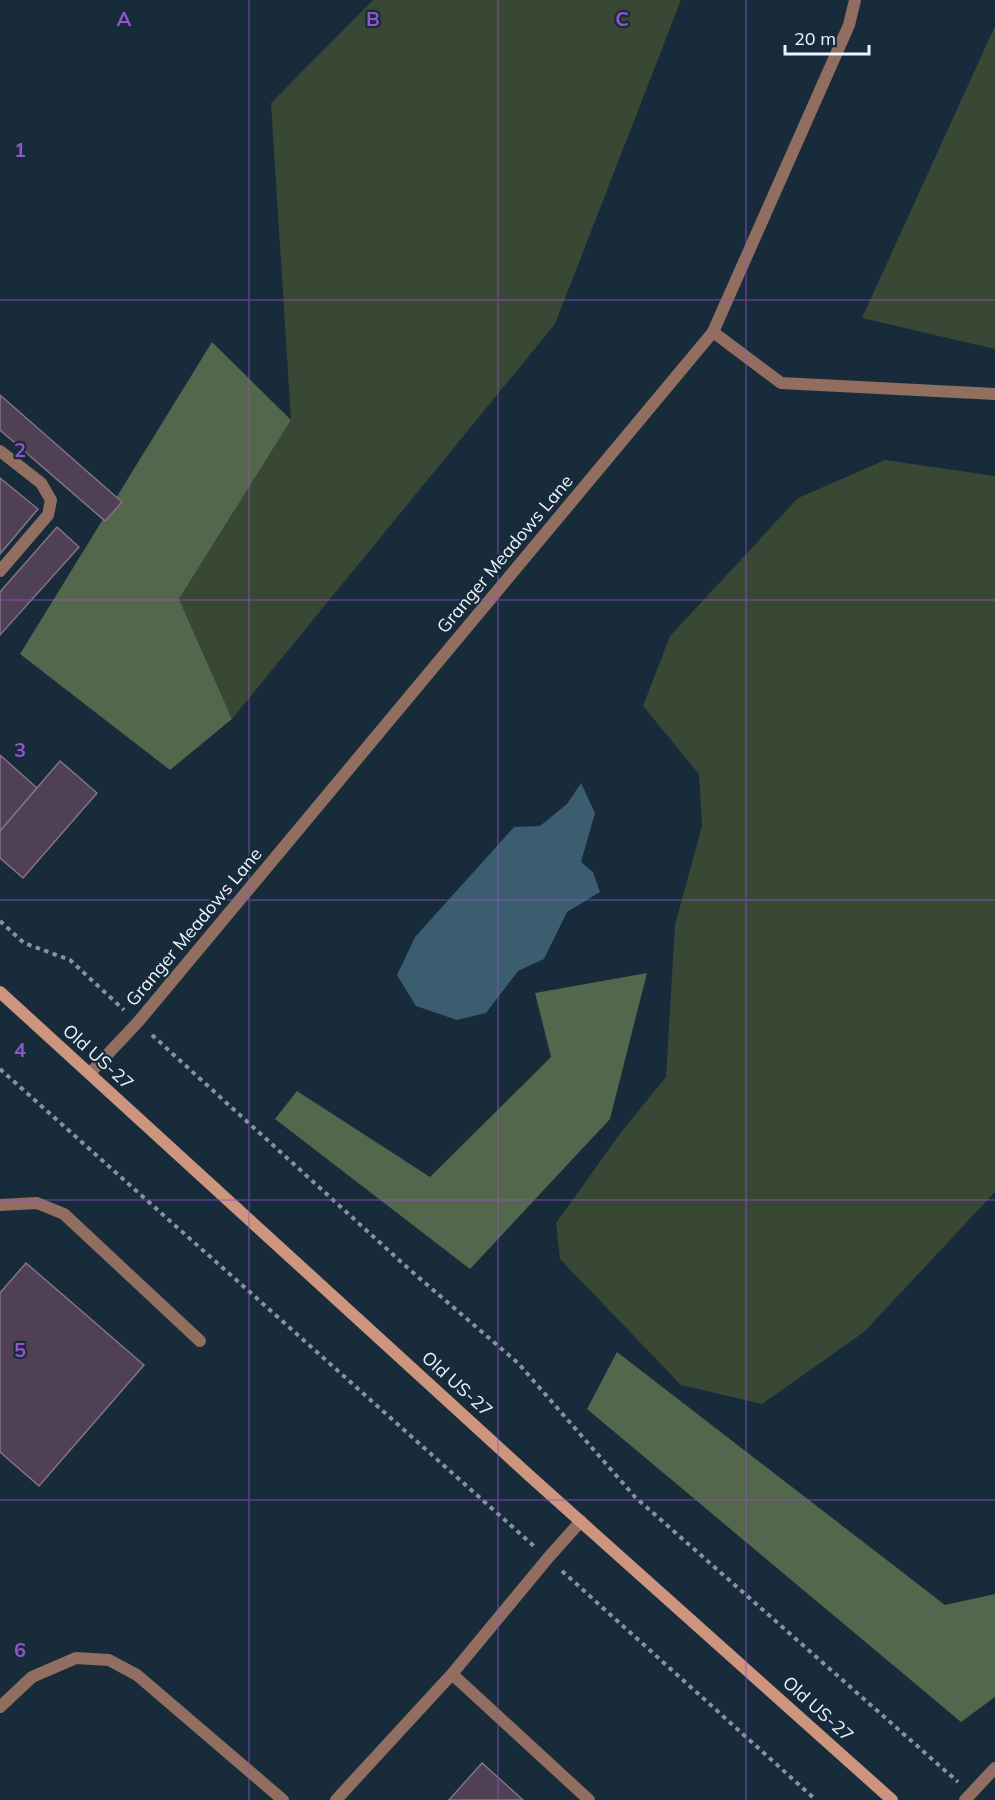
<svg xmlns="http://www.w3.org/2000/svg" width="995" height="1800" font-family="Mulish,sans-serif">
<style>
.green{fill:#394735}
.forest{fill:#52674c}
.water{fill:#3b5d70}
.building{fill:#504054;stroke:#847288;stroke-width:1.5}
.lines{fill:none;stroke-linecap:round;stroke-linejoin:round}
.path{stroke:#84939f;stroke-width:4;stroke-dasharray:4.5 4.5;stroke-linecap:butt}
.lane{stroke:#916e60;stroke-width:12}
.street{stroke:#916e60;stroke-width:12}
.secondary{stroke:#cd957e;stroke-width:12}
.grid{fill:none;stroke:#9154cc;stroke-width:1.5;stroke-opacity:0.55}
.labels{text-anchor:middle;stroke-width:4.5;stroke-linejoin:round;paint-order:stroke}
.street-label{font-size:18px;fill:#ebf5fe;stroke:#172b3b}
.grid-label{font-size:20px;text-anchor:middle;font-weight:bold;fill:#9154cc;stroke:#172b3b;stroke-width:4.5;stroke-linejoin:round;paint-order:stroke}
</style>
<rect width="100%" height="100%" fill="#172b3b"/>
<path class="green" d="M 373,0 L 681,0 L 555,324 L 232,719 L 179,599 L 291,420 L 271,103 Z
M 995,26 L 995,349 L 862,318 Z
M 885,460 L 995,476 L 995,1192 L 864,1332 L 762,1404 L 681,1385 L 560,1259 L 556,1223 L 622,1131 L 666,1077 L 675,925 L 702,826 L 699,774 L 643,706 L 670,636 L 798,498 Z"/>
<path class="forest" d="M 212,342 L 291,420 L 179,599 L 232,719 L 170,770 L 20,654 Z
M 647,973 L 610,1119 L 470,1269 L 275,1119 L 297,1091 L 430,1177 L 551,1057 L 535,993 Z
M 617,1352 L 945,1605 L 995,1594 L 995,1697 L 961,1722 L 587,1409 Z"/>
<path class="water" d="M 581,783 L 595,813 L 581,862 L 593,872 L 600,892 L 567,912 L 544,959 L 518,971 L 486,1013 L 457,1020 L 416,1006 L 397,975 L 415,937 L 514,827 L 540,826 L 567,804 Z"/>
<path class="building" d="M 0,395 L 122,502 L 105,521 L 0,430 Z
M 0,478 L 38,509 L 0,554 Z
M 57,527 L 79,547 L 0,635 L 0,592 Z
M 0,755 L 37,788 L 0,831 Z
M 60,761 L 97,793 L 23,878 L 0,858 L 0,831 Z
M 26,1263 L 144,1365 L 39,1486 L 0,1452 L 0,1293 Z
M 482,1763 L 523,1800 L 449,1800 Z"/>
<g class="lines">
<path class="path" d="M 0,921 L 24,943 L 70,960 L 124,1010
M 152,1035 L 410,1270 L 518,1363 L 635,1497 L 958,1782
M 0,1069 L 534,1546
M 562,1571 L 816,1800"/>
<path class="lane" d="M 713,332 L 781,383 L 995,394
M 0,451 L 41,483 L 51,500 L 48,515 L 0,571
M 0,1205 L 37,1203 L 64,1214 L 200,1341
M 452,1674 L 589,1800
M 0,1707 L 32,1677 L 76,1658 L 109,1660 L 137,1675 L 283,1800
M 336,1800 L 452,1674 L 548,1558 L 581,1521"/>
<path class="street" d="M 90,1073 L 138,1022 L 713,332 L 849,25 L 855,0
M 965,1800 L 995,1768"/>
<path class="secondary" d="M 0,992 L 532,1478 L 892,1800"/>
</g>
<path class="grid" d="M 249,0 L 249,1800M 498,0 L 498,1800M 746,0 L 746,1800M 0,300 L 995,300M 0,600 L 995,600M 0,900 L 995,900M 0,1200 L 995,1200M 0,1500 L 995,1500"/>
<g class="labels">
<g class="street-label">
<text transform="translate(505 554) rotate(-50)" y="6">Granger Meadows Lane</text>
<text transform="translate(194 927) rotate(-50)" y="6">Granger Meadows Lane</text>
<text transform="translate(98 1057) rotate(42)" y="6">Old US-27</text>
<text transform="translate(457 1384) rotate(42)" y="6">Old US-27</text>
<text transform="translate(818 1709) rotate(42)" y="6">Old US-27</text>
</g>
</g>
<g class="grid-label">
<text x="124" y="26">A</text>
<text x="373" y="26">B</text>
<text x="622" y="26">C</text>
<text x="20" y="157">1</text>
<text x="20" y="457">2</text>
<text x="20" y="757">3</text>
<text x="20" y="1057">4</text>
<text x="20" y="1357">5</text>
<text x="20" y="1657">6</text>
</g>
<path d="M785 45v9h84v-9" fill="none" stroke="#ebf5fe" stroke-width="3"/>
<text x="794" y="45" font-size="18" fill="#ebf5fe" stroke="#172b3b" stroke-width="4.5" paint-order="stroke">20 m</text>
</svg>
